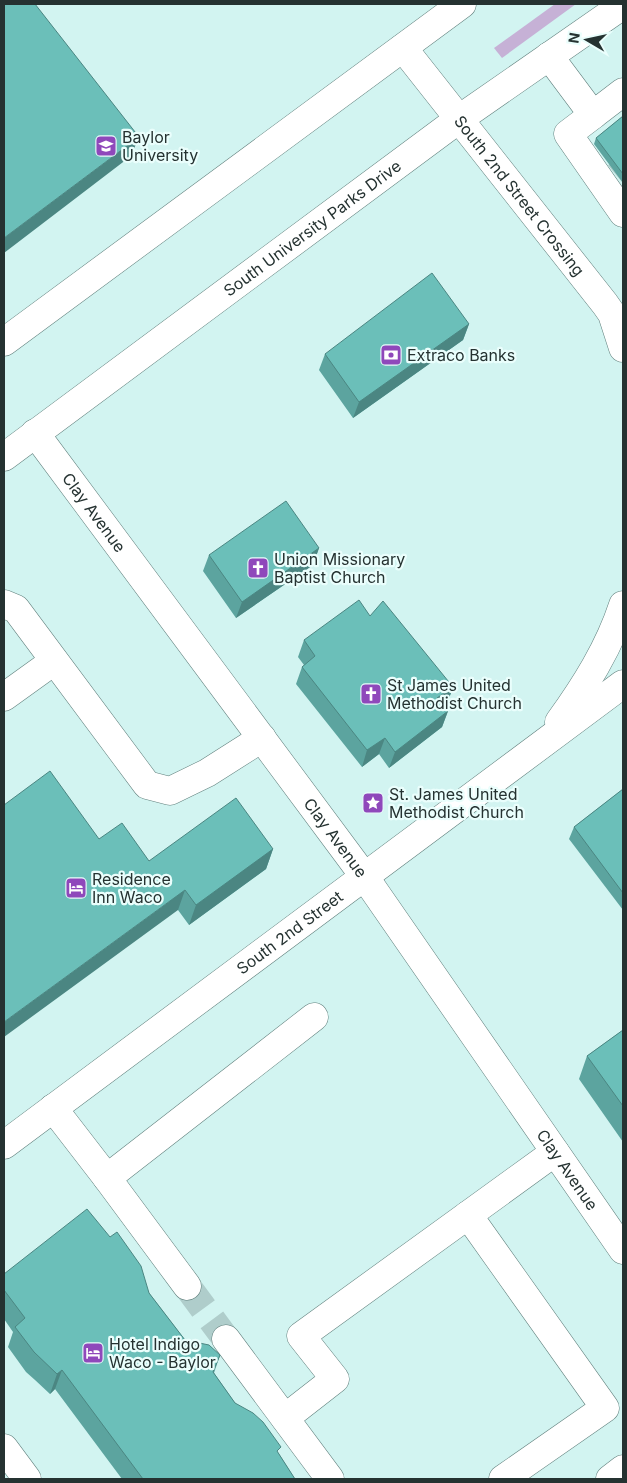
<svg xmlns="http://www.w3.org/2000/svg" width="627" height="1483" font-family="Inter,sans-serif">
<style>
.green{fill:#c6b1d6}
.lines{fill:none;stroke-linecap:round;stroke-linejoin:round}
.minor-tunnel{stroke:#afcdcb;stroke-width:28;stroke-dasharray:28 14;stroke-linecap:butt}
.minor-casing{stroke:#62817e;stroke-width:29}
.major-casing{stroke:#62817e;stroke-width:29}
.minor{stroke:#fff;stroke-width:28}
.major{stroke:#fff;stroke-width:28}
.wall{fill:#5ca49f}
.shaded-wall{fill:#4b8682}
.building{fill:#6bbfb9;stroke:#4b8682}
.labels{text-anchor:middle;stroke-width:4.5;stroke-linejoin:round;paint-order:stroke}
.poi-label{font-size:16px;fill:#253231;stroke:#eafefc;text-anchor:start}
.street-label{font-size:16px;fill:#253231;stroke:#eafefc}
</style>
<rect width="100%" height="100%" fill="#d2f4f1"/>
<path class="green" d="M 555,4 L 576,4 L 502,58 L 494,48 Z"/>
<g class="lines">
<path class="minor-tunnel" d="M 617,176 L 623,171
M 187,1286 L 226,1339"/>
<g class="minor-casing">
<g id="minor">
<path id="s1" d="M 403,48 L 605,304 L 612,314 L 623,348"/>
<path d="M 549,56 L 593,115 L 623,92"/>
<path d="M 593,115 L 568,134 L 623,213"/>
<path id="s2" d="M 35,433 L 364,876 L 623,1250"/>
<path d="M 4,604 L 16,609 L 147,785 L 170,791 L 207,773 L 262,738"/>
<path d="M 4,697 L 54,661"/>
<path d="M 559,722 C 585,686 609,648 623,605"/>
<path d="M 53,1108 L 107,1178 L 187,1286"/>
<path id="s3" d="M 4,1145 L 623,684"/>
<path d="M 107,1178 L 314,1017"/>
<path d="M 468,1215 L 605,1408 L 503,1479"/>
<path d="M 226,1339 L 330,1479"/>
<path d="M 285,1418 L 335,1379 L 301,1336 L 555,1152"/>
<path d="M 4,1448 L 27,1479"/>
<path d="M 610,1479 L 623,1469"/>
</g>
</g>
<g class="major-casing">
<g id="major">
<path d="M 4,342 L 462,4"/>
<path id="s4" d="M 4,457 L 459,119 L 623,5"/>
</g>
</g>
<use href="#minor" class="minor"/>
<use href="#major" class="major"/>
</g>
<path class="wall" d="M 623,116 L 623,183 L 594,144 L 596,138 Z
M 469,324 L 463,340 L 353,418 L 319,370 L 325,354 Z
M 319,548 L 313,565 L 236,618 L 203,571 L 209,555 Z
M 370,616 L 453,687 L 447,704 L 443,706 L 448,711 L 442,727 L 389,768 L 379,754 L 362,767 L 296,684 L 302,667 L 304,665 L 298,657 L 304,640 Z
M 623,789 L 623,910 L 569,839 L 574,827 Z
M 99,839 L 149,861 L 273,849 L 266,869 L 189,925 L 178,910 Z
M 623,1030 L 623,1142 L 579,1079 L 587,1056 Z
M 4,1274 L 149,1293 L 185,1340 L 220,1355 L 214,1373 L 235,1403 L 279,1454 L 295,1479 L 122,1479 L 55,1389 L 50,1394 L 35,1380 L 26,1372 L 8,1347 L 13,1332 L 4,1319 Z"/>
<path class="shaded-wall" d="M 139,137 L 131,156 L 4,253 L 4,238 Z
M 469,324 L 463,340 L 353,418 L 359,402 Z
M 319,548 L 313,565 L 236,618 L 242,602 Z
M 453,687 L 447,704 L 431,715 L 437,698 Z
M 448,711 L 442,727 L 389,768 L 395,752 Z
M 385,738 L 379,754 L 362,767 L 367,750 Z
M 273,849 L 266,869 L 189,925 L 196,905 Z
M 185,890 L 178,910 L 4,1037 L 4,1022 Z
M 62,1370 L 55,1389 L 50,1394 L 57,1374 Z"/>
<path class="building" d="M 4,4 L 35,4 L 139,137 L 4,238 Z
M 623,116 L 623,174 L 596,138 Z
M 432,273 L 469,324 L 359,402 L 325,354 Z
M 286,501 L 319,548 L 242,602 L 209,555 Z
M 359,600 L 370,616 L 383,601 L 453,687 L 437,698 L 448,711 L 395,752 L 385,738 L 367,750 L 302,667 L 315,656 L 304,640 Z
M 50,771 L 99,839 L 122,823 L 149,861 L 236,798 L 273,849 L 196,905 L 185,890 L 4,1022 L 4,805 Z
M 623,789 L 623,893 L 574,827 Z
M 623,1030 L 623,1106 L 587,1056 Z
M 87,1209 L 110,1237 L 117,1232 L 141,1266 L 149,1293 L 185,1340 L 209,1345 L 220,1355 L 213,1372 L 235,1403 L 253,1413 L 263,1422 L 281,1447 L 277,1451 L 295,1479 L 143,1479 L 62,1370 L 57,1374 L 34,1352 L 15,1327 L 25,1318 L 4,1290 L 4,1274 Z"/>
<defs>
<g id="university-square" transform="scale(1.125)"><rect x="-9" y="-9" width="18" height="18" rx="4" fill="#8f48bb" stroke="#eafefc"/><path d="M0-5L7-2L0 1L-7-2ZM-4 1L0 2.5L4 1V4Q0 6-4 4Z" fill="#fff"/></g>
<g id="bank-square" transform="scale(1.125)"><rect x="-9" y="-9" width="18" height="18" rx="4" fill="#8f48bb" stroke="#eafefc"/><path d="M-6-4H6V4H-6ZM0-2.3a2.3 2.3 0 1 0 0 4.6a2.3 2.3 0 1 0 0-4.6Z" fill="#fff"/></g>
<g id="church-square" transform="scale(1.125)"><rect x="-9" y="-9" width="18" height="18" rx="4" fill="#8f48bb" stroke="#eafefc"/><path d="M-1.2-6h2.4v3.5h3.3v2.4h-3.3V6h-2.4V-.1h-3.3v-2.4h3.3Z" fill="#fff"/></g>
<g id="sight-square" transform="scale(1.125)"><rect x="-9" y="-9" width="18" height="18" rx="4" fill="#8f48bb" stroke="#eafefc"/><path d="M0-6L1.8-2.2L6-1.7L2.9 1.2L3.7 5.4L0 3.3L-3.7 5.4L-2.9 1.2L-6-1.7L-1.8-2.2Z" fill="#fff"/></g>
<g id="hotel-square" transform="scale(1.125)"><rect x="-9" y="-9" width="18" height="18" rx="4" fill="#8f48bb" stroke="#eafefc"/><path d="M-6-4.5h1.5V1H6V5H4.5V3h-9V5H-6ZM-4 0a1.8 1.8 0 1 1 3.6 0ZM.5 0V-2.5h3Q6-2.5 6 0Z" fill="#fff"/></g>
</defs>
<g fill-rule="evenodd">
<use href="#university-square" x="106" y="146"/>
<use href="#bank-square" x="391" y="355"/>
<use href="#church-square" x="258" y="568"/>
<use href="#church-square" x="371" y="694"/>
<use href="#sight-square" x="373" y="803"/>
<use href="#hotel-square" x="76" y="888"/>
<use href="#hotel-square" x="93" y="1353"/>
</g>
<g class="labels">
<g class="poi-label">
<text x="122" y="143">Baylor<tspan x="122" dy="18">University</tspan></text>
<text x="407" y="361">Extraco Banks</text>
<text x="274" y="565">Union Missionary<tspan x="274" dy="18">Baptist Church</tspan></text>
<text x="387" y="691">St James United<tspan x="387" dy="18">Methodist Church</tspan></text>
<text x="389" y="800">St. James United<tspan x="389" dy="18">Methodist Church</tspan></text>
<text x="92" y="885">Residence<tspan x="92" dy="18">Inn Waco</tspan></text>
<text x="109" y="1350">Hotel Indigo<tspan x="109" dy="18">Waco - Baylor</tspan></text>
</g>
<g class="street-label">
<text dy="6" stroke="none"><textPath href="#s1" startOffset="188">South 2nd Street Crossing</textPath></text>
<text dy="6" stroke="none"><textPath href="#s4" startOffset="384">South University Parks Drive</textPath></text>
<text dy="6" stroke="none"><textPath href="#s2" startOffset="99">Clay Avenue</textPath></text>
<text dy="6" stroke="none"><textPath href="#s2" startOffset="504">Clay Avenue</textPath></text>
<text dy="6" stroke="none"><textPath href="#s3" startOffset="356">South 2nd Street</textPath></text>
<text dy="6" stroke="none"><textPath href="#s2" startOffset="909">Clay Avenue</textPath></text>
</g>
</g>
<rect width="627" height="1483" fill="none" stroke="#253231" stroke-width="10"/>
<g transform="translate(587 40) rotate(279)" stroke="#eafefc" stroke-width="4" paint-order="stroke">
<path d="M0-4L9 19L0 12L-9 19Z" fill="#253231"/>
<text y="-8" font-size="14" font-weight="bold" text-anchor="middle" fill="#253231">N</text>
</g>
</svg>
